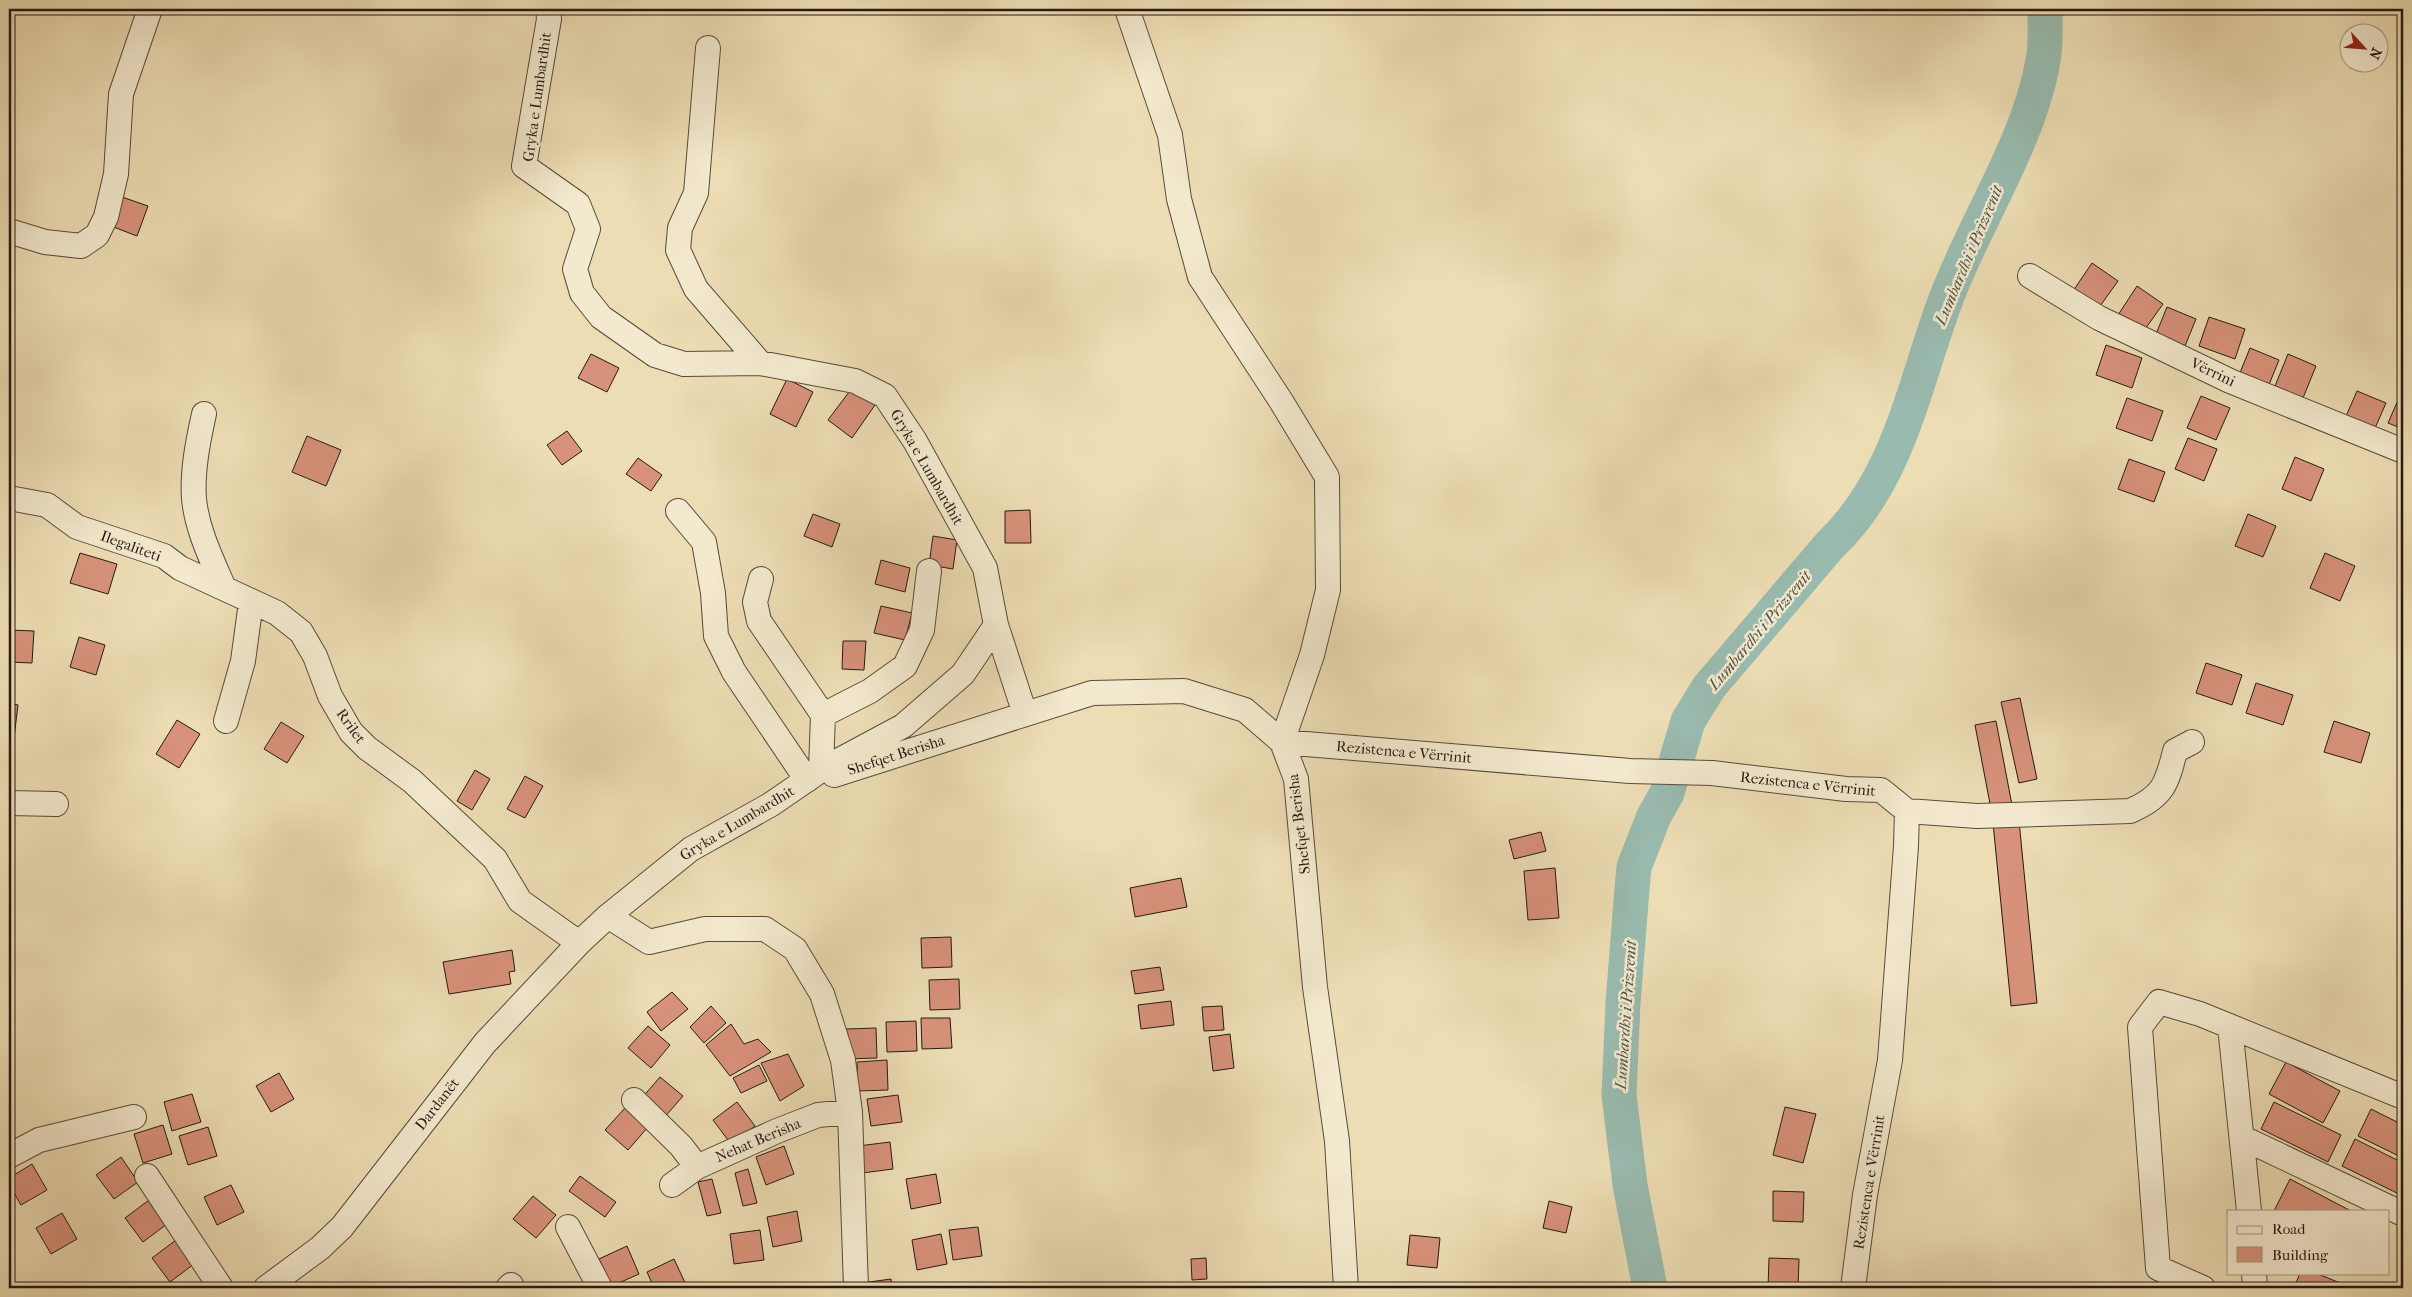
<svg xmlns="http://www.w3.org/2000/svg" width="2412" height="1297" font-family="'IM FELL French Canon',serif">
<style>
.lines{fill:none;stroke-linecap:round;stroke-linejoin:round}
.river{stroke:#99bbaf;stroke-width:35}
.building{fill:#d8927b;stroke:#261913}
.minor-casing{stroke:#584a3b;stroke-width:26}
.minor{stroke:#f3e9ce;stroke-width:24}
.labels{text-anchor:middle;stroke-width:5;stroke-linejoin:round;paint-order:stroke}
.street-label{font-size:15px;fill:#261913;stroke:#f3e9ce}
.water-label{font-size:16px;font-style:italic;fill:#4e524a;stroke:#f3e9ce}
</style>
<rect width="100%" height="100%" fill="#edddb4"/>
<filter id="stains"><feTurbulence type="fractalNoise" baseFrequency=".004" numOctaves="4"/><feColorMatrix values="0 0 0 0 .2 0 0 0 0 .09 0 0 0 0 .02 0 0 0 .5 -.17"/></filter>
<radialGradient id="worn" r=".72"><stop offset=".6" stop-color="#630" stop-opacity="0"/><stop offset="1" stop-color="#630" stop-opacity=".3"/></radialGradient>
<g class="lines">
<path class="river" d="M 1650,1288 L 1630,1185 L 1619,1095 L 1623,1003 L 1632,889 L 1634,867 L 1654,816 L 1667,793 L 1688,721 L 1709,687 L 1830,545 C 1899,480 1914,384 1946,299 C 1976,219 2032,138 2044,54 C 2046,39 2045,24 2045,9"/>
</g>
<path class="building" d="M 122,197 L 148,206 L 137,236 L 111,226 Z
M 2092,263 L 2118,281 L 2098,309 L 2073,291 Z
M 2137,286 L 2163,304 L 2143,332 L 2118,315 Z
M 2167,307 L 2196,319 L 2183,351 L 2154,339 Z
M 2209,317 L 2245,329 L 2235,359 L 2199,346 Z
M 2106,345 L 2142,358 L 2132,388 L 2096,375 Z
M 2250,348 L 2279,360 L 2266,392 L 2237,380 Z
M 591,354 L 619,368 L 607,392 L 578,378 Z
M 2288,354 L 2316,366 L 2303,398 L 2275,386 Z
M 787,379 L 813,392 L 796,427 L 770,414 Z
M 852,388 L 875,405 L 852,438 L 828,420 Z
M 2357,391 L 2386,403 L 2372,435 L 2343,423 Z
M 2402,391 L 2403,392 L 2403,429 L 2388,423 Z
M 2201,396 L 2230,408 L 2216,440 L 2187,428 Z
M 2127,398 L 2163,411 L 2152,441 L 2116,428 Z
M 567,431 L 582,451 L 562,465 L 547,445 Z
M 307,436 L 341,450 L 326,486 L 292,472 Z
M 2188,438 L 2217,449 L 2204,481 L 2175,469 Z
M 2295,457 L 2324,469 L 2311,501 L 2282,489 Z
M 638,458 L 662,475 L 651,491 L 626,474 Z
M 2129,459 L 2165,472 L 2154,502 L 2118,489 Z
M 1030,510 L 1031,543 L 1005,543 L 1005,511 Z
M 813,514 L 840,524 L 832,547 L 804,536 Z
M 2248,514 L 2276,526 L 2263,557 L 2235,546 Z
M 933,536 L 957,540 L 953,569 L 929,565 Z
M 80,553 L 117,564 L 108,594 L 70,583 Z
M 2325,553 L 2355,566 L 2340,601 L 2310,588 Z
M 881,560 L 910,568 L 905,592 L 875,584 Z
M 881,606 L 912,613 L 905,640 L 874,633 Z
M 9,630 L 34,631 L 32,663 L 9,662 Z
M 79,637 L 105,645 L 96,675 L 70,667 Z
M 843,641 L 866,641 L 864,670 L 842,669 Z
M 2206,663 L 2242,675 L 2232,705 L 2196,693 Z
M 2256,683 L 2293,695 L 2283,725 L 2246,713 Z
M 2020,698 L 2037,779 L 2019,783 L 2001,702 Z
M 9,703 L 18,705 L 14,738 L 9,737 Z
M 177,720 L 200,734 L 179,768 L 156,754 Z
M 1996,721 L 2012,805 L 1991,809 L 1975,725 Z
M 2334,721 L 2370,733 L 2361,763 L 2324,752 Z
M 281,722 L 304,736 L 287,763 L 264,749 Z
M 475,770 L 490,779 L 472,810 L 457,801 Z
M 525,776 L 543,786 L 525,818 L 507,809 Z
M 2019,821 L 2037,1003 L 2011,1006 L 1993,823 Z
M 1541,832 L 1546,851 L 1514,859 L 1509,840 Z
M 1555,868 L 1559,918 L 1528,920 L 1524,871 Z
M 1181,878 L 1187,907 L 1135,917 L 1130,888 Z
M 951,937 L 952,967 L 922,968 L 921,938 Z
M 512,950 L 515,971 L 509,972 L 511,984 L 449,994 L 443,962 Z
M 1160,967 L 1164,990 L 1135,994 L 1131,971 Z
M 959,979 L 960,1009 L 930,1010 L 929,980 Z
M 672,992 L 688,1009 L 661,1031 L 647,1012 Z
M 1171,1001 L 1174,1025 L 1141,1029 L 1138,1005 Z
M 711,1006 L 726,1023 L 704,1043 L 690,1027 Z
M 1222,1006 L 1224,1030 L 1204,1031 L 1202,1007 Z
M 921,1018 L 950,1018 L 952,1048 L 922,1049 Z
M 916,1021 L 917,1051 L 887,1052 L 886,1022 Z
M 731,1024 L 744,1044 L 758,1039 L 771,1052 L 730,1076 L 706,1045 Z
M 648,1026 L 670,1045 L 651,1068 L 628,1048 Z
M 876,1028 L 877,1058 L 847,1059 L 846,1029 Z
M 1230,1034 L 1234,1068 L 1213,1071 L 1209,1037 Z
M 788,1054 L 804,1086 L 780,1101 L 761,1063 Z
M 887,1060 L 888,1090 L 858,1091 L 857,1062 Z
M 2286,1062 L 2340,1091 L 2323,1123 L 2269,1094 Z
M 759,1065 L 767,1081 L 741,1093 L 733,1078 Z
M 279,1073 L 294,1099 L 271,1112 L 256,1086 Z
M 660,1077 L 683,1096 L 663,1119 L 641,1099 Z
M 192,1094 L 201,1122 L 172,1131 L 164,1102 Z
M 898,1095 L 902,1122 L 871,1126 L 867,1099 Z
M 737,1102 L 755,1126 L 731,1144 L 713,1120 Z
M 2274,1102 L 2341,1135 L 2328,1162 L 2261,1129 Z
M 1785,1107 L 1816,1114 L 1803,1163 L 1773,1155 Z
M 625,1108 L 648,1127 L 628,1150 L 605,1130 Z
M 2371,1109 L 2403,1125 L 2403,1158 L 2358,1136 Z
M 163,1125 L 172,1154 L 143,1163 L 134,1134 Z
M 208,1127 L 217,1156 L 188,1165 L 179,1136 Z
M 2355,1139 L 2403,1163 L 2403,1196 L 2342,1166 Z
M 890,1142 L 893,1169 L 862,1173 L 858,1146 Z
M 784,1146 L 794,1174 L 766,1185 L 756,1157 Z
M 121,1157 L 138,1182 L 114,1199 L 96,1175 Z
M 32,1164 L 47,1190 L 21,1205 L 9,1184 L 9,1178 Z
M 748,1169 L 757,1203 L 743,1206 L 735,1173 Z
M 936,1174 L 941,1203 L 911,1209 L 906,1179 Z
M 580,1176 L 616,1202 L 605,1217 L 569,1191 Z
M 712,1179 L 721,1213 L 707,1216 L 698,1182 Z
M 2290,1179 L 2351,1211 L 2274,1211 Z
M 231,1185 L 244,1212 L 217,1225 L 204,1197 Z
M 1773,1191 L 1804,1192 L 1803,1222 L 1773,1221 Z
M 533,1196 L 556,1215 L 536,1238 L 513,1219 Z
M 149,1200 L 167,1224 L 143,1242 L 125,1218 Z
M 1549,1201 L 1572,1207 L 1566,1233 L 1543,1228 Z
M 797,1211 L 802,1241 L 773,1247 L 767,1217 Z
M 62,1213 L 77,1239 L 51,1254 L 36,1228 Z
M 978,1227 L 982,1256 L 953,1260 L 949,1230 Z
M 760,1230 L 764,1260 L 734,1264 L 730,1234 Z
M 941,1234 L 947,1264 L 917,1270 L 912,1240 Z
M 1410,1235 L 1440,1238 L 1437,1268 L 1407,1265 Z
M 176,1240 L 194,1264 L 170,1282 L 152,1258 Z
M 627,1246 L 639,1274 L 612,1286 L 599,1259 Z
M 1206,1258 L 1207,1279 L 1192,1280 L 1191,1259 Z
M 1769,1258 L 1799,1259 L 1798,1288 L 1768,1288 Z
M 674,1259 L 687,1287 L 654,1288 L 647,1272 Z
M 2300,1273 L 2316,1273 L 2352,1288 L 2294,1288 Z
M 891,1279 L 892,1288 L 862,1288 L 862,1283 Z"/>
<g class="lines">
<g class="minor-casing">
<path id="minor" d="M 1127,9 L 1170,135 L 1179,199 L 1200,277 L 1281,401 L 1327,477 L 1328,590 L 1312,655 L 1282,742 L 1630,771 L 1712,773 L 1846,789 L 1881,790 L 1907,811 L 1906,846 L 1890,1060 L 1865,1195 L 1853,1288
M 708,48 L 696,193 L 680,228 L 678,250 L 696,289 L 760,363
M 9,231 L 45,242 L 81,246 L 97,235 L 106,217 L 116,174 L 121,94 L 150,9
M 2030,276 L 2099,318 L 2230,381 L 2403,451
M 204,414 C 198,441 192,471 194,499 C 197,530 212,560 224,588
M 9,498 L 47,505 L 77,527 L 164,556 L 180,568 L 277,613 L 301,632 L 315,656 L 330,696 L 351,732 L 367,748 L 412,781 L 495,859 L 520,901 L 579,943
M 678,511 L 704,542 L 713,593 L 716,636 L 734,672 L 807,780
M 761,579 L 755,602 L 759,621 L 823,715 L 821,770
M 996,625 L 1025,714
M 823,715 L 870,691 L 905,666 L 922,630 L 929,571
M 226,721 L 243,661 L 251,602
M 834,775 L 1092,693 L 1184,691 L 1245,710 L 1282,742 L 1296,779 L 1315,987 L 1337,1141 L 1346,1288
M 9,803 L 56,804
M 1907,811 L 1977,816 L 2130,811 C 2163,797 2167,784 2175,751 L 2192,742
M 608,916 L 649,942 L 705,929 L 765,929 L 795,949 L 822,994 L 843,1060 L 850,1112 L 856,1288
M 2230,1026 L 2249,1211
M 634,1100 L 681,1146 L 697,1167
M 2243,1138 L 2403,1214
M 9,1156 L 39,1140 L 134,1117
M 147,1176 L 221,1288
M 672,1185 L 697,1167 L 777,1131 L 818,1115 L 850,1112
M 568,1227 L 600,1288
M 2254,1273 L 2255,1288
M 266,1288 L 320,1248 L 342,1227 L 485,1043 L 579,943 L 608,916 L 691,849 L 770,805 L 821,770 L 903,726 L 963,674 L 996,625 L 985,568 L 915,441 L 885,396 L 855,381 L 760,363 L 684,364 L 655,355 L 601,317 L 582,293 L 575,269 L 588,229 L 578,204 L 524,166 L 549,19 L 548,9
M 508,1288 L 511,1285
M 2203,1288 L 2158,1268 L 2140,1027 L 2159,1002 L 2200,1014 L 2403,1097"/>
</g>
<use href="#minor" class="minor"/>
</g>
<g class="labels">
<g class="street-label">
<text transform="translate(537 97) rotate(-82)" y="5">Gryka e Lumbardhit</text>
<text transform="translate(2213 372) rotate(25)" y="5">Vërrini</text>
<text transform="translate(927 467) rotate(60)" y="5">Gryka e Lumbardhit</text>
<text transform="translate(131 546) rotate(20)" y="5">Ilegaliteti</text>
<text transform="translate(351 726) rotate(54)" y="5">Rrilet</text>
<text transform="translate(1404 752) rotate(5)" y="5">Rezistenca e Vërrinit</text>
<text transform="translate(896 755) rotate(-18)" y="5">Shefqet Berisha</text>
<text transform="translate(1808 784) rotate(6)" y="5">Rezistenca e Vërrinit</text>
<text transform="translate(737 823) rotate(-31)" y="5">Gryka e Lumbardhit</text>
<text transform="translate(1299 824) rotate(-97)" y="5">Shefqet Berisha</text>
<text transform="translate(437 1104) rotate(-52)" y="5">Dardanët</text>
<text transform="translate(758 1140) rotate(-23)" y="5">Nehat Berisha</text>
<text transform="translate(1869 1182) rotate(-81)" y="5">Rezistenca e Vërrinit</text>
</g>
<g class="water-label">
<text transform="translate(1968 255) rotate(-67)" y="6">Lumbardhi i Prizrenit</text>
<text transform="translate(1759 630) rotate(-50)" y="6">Lumbardhi i Prizrenit</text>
<text transform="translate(1625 1015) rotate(-86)" y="6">Lumbardhi i Prizrenit</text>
</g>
</g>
<rect width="2412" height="1297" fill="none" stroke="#edddb4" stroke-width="30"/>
<rect x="10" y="10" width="2392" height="1277" fill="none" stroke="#261913" stroke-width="2.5"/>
<rect x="15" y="15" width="2382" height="1267" fill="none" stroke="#261913"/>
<rect x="2227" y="1210" width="162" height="65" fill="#f3e9ce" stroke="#a19683"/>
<rect x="2237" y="1226" width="25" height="8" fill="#f3e9ce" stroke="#a19683"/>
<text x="2272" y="1234" font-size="15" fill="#261913">Road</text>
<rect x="2237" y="1247" width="25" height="15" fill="#d8927b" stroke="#a19683"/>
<text x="2272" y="1260" font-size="15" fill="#261913">Building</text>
<g transform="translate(2364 48) rotate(116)"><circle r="24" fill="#f3e9ce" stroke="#a19683"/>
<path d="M0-4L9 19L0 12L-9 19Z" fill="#8f2418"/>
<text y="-8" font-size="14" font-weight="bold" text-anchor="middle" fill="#261913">N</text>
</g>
<rect width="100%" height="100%" filter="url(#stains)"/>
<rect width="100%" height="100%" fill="url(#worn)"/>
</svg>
